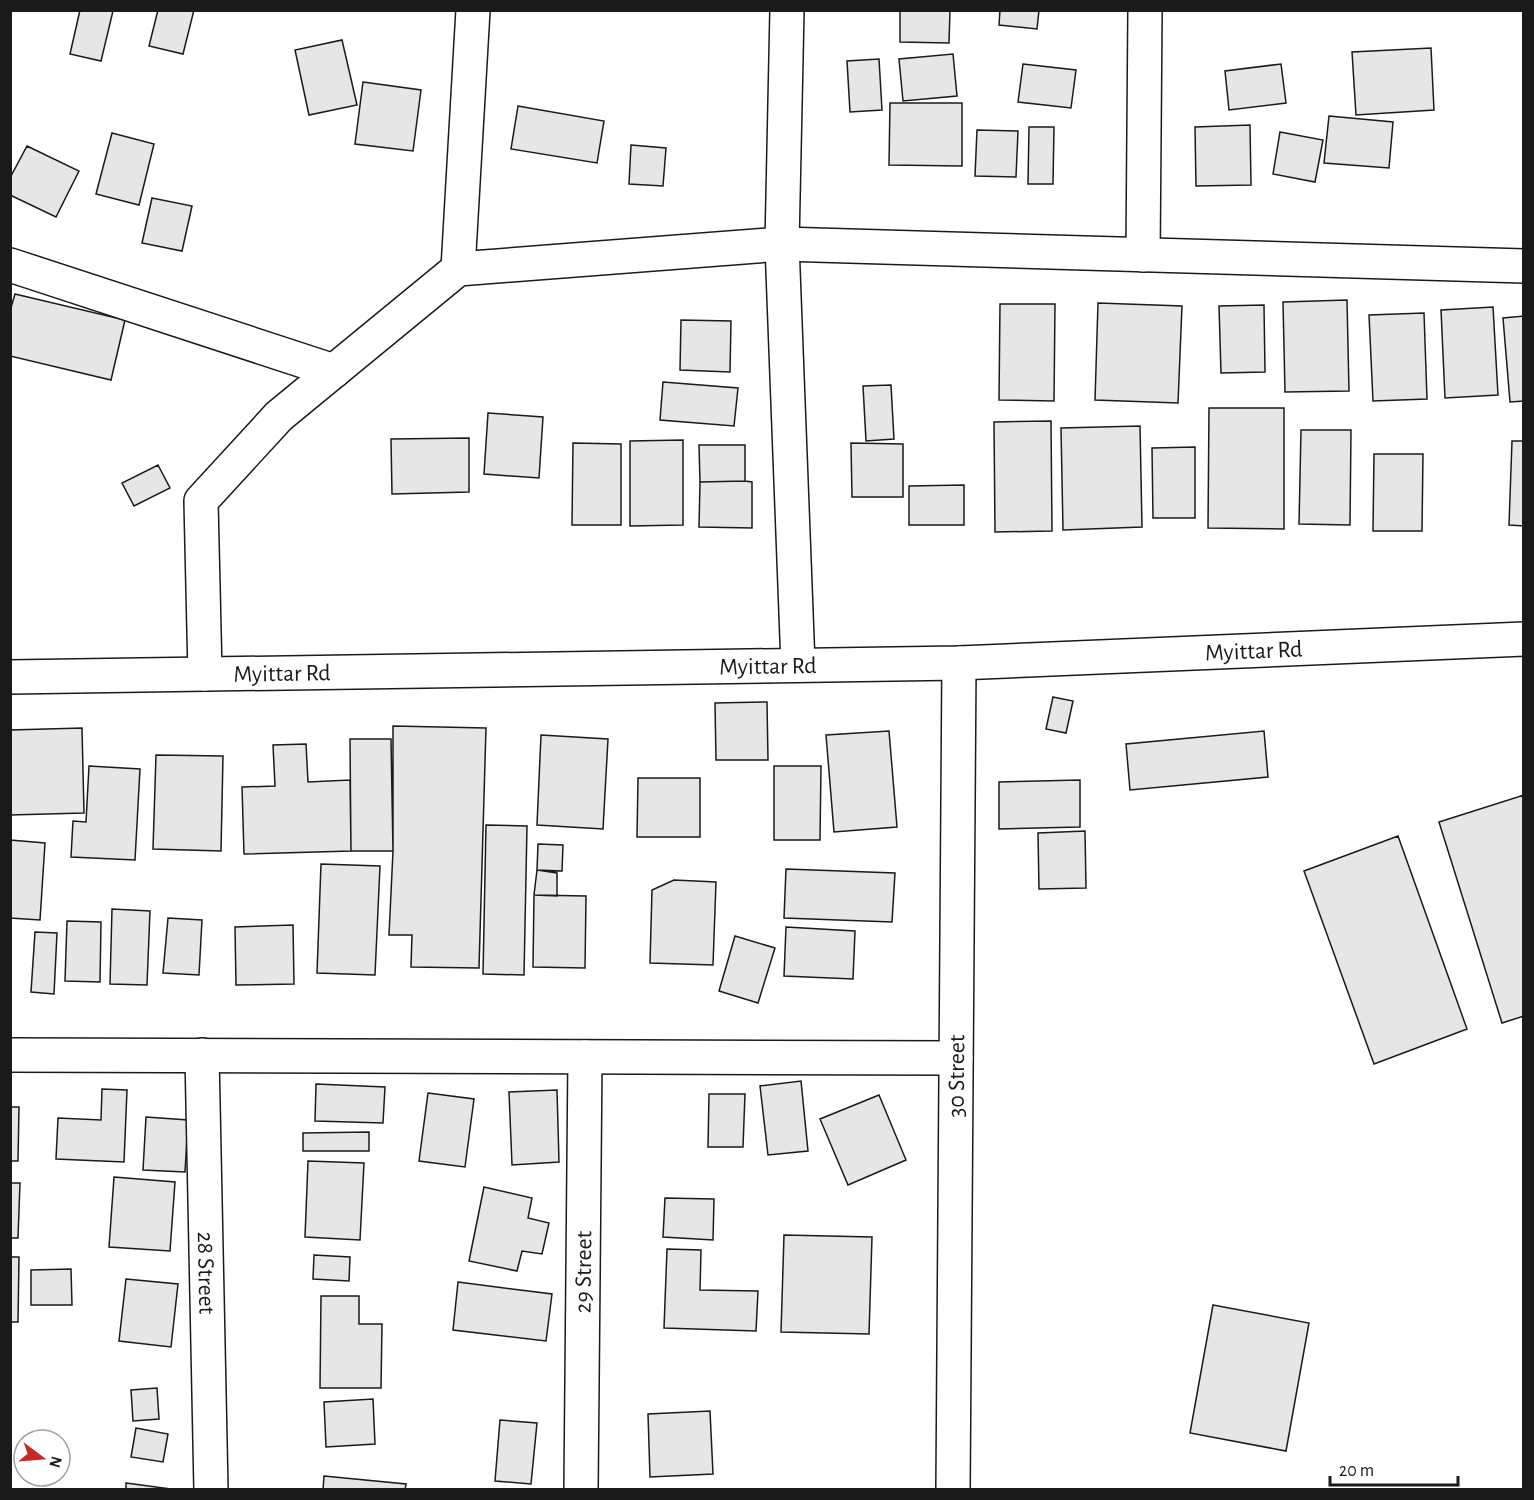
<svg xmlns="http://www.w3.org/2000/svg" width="1534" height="1500" font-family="'Alegreya Sans',sans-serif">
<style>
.building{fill:#e6e6e6;stroke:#1a1a1a;stroke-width:1.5}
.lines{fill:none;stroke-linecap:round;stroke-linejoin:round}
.minor-casing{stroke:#1a1a1a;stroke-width:36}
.minor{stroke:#fff;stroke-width:33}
.labels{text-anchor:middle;stroke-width:4.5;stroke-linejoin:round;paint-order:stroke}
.street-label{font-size:24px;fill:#1a1a1a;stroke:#fff}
</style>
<rect width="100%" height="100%" fill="#fff"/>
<path class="building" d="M 80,10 L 113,11 L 101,61 L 70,54 Z
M 158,10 L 194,10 L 183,54 L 149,46 Z
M 900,10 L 950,10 L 949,43 L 900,42 Z
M 1000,10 L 1039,10 L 1037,29 L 999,25 Z
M 342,40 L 357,105 L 309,115 L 295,50 Z
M 1431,48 L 1434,110 L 1356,115 L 1352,52 Z
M 953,54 L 957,96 L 903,101 L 899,59 Z
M 879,59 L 882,110 L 850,112 L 847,61 Z
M 1023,64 L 1076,70 L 1071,108 L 1018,102 Z
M 1281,64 L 1286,103 L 1229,110 L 1225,71 Z
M 363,82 L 421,90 L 413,151 L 355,144 Z
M 890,103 L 962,103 L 962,166 L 889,165 Z
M 518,106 L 604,121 L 597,163 L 511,149 Z
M 1329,116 L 1393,122 L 1389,168 L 1324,163 Z
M 1250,125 L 1251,185 L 1196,186 L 1195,127 Z
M 1029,127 L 1054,127 L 1053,184 L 1028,184 Z
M 977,130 L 1018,131 L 1016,177 L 975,176 Z
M 1280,132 L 1323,140 L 1315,182 L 1273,174 Z
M 112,133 L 154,144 L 139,205 L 96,194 Z
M 631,145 L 666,148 L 663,186 L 629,184 Z
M 27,146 L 79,171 L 56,217 L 10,195 L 10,178 Z
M 152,198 L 192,206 L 182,251 L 142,243 Z
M 15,294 L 125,320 L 111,380 L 10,356 L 10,311 Z
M 1347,300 L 1349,391 L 1285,392 L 1283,302 Z
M 1098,303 L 1182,306 L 1178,403 L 1095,400 Z
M 1000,304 L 1055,304 L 1054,401 L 999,400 Z
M 1264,305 L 1265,372 L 1221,373 L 1219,306 Z
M 1493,307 L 1498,395 L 1445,398 L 1441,310 Z
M 1424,313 L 1427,399 L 1373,401 L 1369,315 Z
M 1524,316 L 1524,401 L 1510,402 L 1503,318 Z
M 681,320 L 731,321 L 730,372 L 680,370 Z
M 663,382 L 738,388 L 734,426 L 660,420 Z
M 891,385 L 894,439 L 866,441 L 863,386 Z
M 1209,408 L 1284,408 L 1284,529 L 1208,528 Z
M 488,413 L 543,417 L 539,478 L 484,474 Z
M 1051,421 L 1052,531 L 995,532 L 994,422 Z
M 1140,426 L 1142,527 L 1063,530 L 1061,428 Z
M 1301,430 L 1351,430 L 1350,525 L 1299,524 Z
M 469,438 L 469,492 L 392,494 L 391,439 Z
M 683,440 L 683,525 L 630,526 L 630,441 Z
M 1512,441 L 1524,441 L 1524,526 L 1509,525 Z
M 573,443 L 621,444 L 621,525 L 572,525 Z
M 851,443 L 903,444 L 903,497 L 852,497 Z
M 699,445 L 745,445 L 745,481 L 700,482 Z
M 1195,447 L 1195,518 L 1153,518 L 1152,448 Z
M 1374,454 L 1423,454 L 1422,531 L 1373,531 Z
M 158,465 L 170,488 L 134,506 L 122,483 Z
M 745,481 L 752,482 L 752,528 L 699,527 L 700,482 Z
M 964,485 L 964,525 L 909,525 L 909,486 Z
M 1053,697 L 1073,701 L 1066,733 L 1046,729 Z
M 767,702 L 768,760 L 716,760 L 715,703 Z
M 393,726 L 486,728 L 479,968 L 411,967 L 412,935 L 389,935 L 393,851 Z
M 82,728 L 84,813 L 10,815 L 10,730 Z
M 889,731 L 897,827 L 834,832 L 826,735 Z
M 1264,731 L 1268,777 L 1130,790 L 1126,744 Z
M 541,735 L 608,739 L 603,829 L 537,825 Z
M 350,739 L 391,739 L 393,851 L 351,851 Z
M 306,744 L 308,782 L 350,780 L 351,851 L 244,854 L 242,787 L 275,786 L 273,745 Z
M 156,755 L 223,756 L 221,851 L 153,849 Z
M 89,766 L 140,769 L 135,860 L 71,857 L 73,821 L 86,822 Z
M 774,766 L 821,766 L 820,840 L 774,840 Z
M 638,778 L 700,778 L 700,837 L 637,837 Z
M 1080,780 L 1080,827 L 999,829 L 999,782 Z
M 1524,795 L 1524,1016 L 1502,1023 L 1439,822 Z
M 486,825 L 527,826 L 524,975 L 483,974 Z
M 1085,831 L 1086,888 L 1039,889 L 1038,833 Z
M 1398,836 L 1467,1029 L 1374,1064 L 1304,871 Z
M 10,840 L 45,843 L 40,920 L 10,918 Z
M 538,844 L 563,845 L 562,871 L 537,870 Z
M 321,864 L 380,866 L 375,975 L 317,973 Z
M 786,869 L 895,873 L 892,922 L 784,918 Z
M 537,870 L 557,873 L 557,896 L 534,895 Z
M 674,880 L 716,882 L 713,965 L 650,963 L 652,890 Z
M 534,895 L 586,896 L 585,968 L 533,967 Z
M 112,909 L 150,911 L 147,985 L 110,984 Z
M 168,918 L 202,920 L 199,975 L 163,973 Z
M 67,921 L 101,922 L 100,982 L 65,981 Z
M 293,925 L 294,984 L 236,985 L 235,927 Z
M 786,927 L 855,931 L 853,979 L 784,976 Z
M 35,932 L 57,933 L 54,994 L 31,992 Z
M 735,936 L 775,948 L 758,1003 L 719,991 Z
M 801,1081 L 808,1151 L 768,1155 L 760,1086 Z
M 316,1084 L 385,1087 L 383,1123 L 315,1121 Z
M 102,1089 L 127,1090 L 124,1162 L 56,1159 L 58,1118 L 101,1120 Z
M 557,1090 L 559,1162 L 512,1165 L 509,1092 Z
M 428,1093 L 474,1099 L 465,1167 L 419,1161 Z
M 709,1094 L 745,1094 L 743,1147 L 708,1147 Z
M 879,1095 L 906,1160 L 848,1185 L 820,1119 Z
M 10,1107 L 19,1107 L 18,1161 L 10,1161 Z
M 146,1117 L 188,1120 L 185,1172 L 143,1170 Z
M 369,1132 L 369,1151 L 303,1151 L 303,1133 Z
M 308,1161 L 364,1163 L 360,1240 L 305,1237 Z
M 114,1177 L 175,1182 L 170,1251 L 109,1247 Z
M 10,1183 L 20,1183 L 18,1238 L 10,1238 Z
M 484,1187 L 532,1198 L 528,1218 L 549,1223 L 542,1254 L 522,1251 L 517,1271 L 469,1261 Z
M 665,1198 L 714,1199 L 713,1240 L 663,1237 Z
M 784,1235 L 872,1237 L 869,1334 L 781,1332 Z
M 667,1249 L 701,1250 L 700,1290 L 758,1291 L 756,1331 L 664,1328 Z
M 314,1255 L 350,1257 L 349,1281 L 313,1279 Z
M 10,1257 L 19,1257 L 18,1322 L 10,1322 Z
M 71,1269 L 72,1305 L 31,1305 L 31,1270 Z
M 126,1279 L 178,1284 L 171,1347 L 119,1341 Z
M 458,1282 L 552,1294 L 546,1341 L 453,1330 Z
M 321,1296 L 359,1296 L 359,1324 L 382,1324 L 381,1388 L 320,1388 Z
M 1213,1305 L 1309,1323 L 1286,1451 L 1190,1433 Z
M 157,1388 L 159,1419 L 133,1421 L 131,1390 Z
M 373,1399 L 375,1444 L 326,1447 L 324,1402 Z
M 710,1411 L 713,1474 L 650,1477 L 648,1414 Z
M 500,1420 L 537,1423 L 531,1484 L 495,1481 Z
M 136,1428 L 168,1434 L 163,1462 L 131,1457 Z
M 324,1476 L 406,1484 L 405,1490 L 323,1490 Z
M 126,1483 L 171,1489 L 126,1490 Z"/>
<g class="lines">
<g class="minor-casing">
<g id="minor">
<path d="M 787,10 L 782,244 L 798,665"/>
<path d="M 1143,255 L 1145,10"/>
<path d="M 10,265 L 334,371"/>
<path d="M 458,269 L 473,10"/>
<path d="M 205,674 L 201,501 L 279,416 L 458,269 L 782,244 L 1524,266"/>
<path id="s1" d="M 10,677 L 959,663 L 1524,639"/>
<path d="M 10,1055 L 956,1058"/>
<path id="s2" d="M 202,1055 L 211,1490"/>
<path id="s3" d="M 581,1490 L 585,1057"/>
<path id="s4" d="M 953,1490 L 959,663"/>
</g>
</g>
<use href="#minor" class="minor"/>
</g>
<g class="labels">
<g class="street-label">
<text dy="8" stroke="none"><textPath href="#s1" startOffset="1244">Myittar Rd</textPath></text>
<text dy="8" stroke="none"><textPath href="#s1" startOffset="758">Myittar Rd</textPath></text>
<text dy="8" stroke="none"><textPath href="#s1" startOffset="272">Myittar Rd</textPath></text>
<text dy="8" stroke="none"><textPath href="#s4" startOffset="414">30 Street</textPath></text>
<text dy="8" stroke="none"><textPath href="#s2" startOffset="218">28 Street</textPath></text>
<text dy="8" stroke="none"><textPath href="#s3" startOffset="218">29 Street</textPath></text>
</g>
</g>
<rect width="1534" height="1500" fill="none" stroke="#1a1a1a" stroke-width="24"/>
<g transform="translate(42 1458) rotate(106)"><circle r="28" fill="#ffffff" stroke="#a3a3a3" stroke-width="1.5"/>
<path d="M0-4.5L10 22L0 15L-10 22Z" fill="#c62828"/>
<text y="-9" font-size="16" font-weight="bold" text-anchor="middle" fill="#1a1a1a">N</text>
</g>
<path d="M1330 1476v9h128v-9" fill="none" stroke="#1a1a1a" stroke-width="3"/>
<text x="1339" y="1476" font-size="18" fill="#1a1a1a" stroke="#ffffff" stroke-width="4.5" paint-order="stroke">20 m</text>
</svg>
